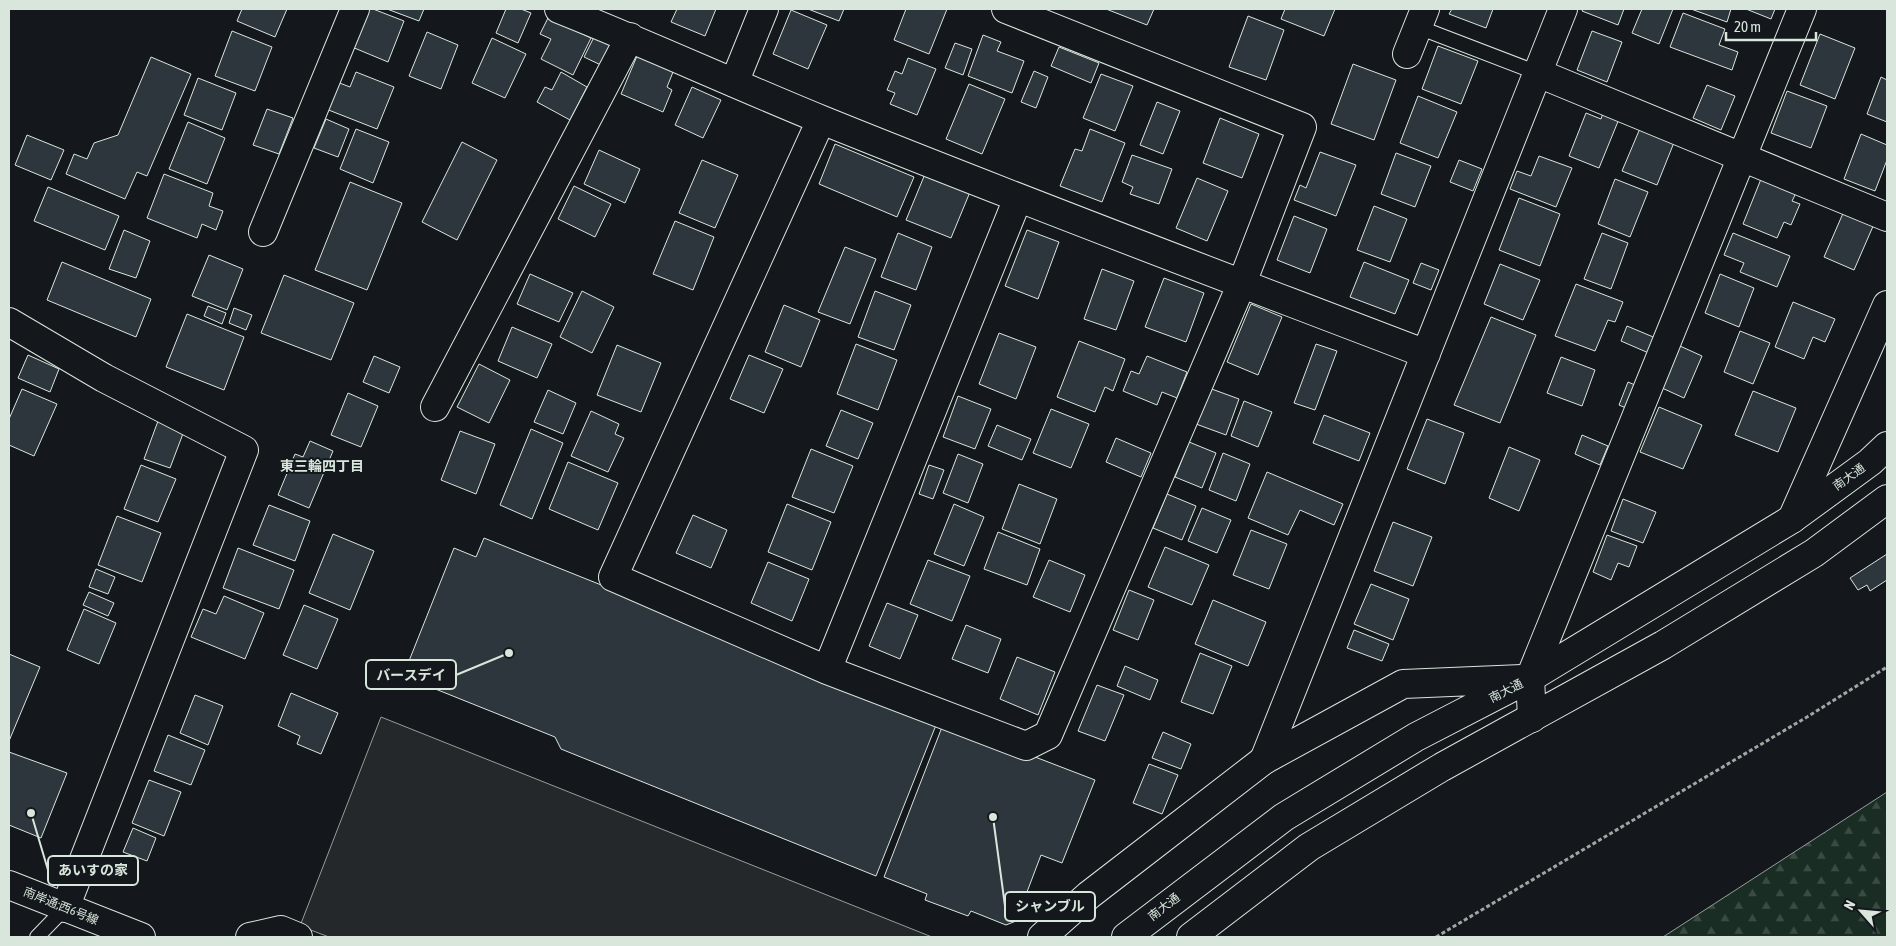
<svg xmlns="http://www.w3.org/2000/svg" width="1896" height="946" font-family="'Asap Condensed','Noto Sans JP',sans-serif">
<style>
.forest{fill:url(#forest-firs);stroke:#939e99}
.parking{fill:#24282b;stroke:#939e99}
.building{fill:#2c363c;stroke:#d8e6dc}
.lines{fill:none;stroke-linecap:round;stroke-linejoin:round}
.service-casing{stroke:#d8e6dc;stroke-width:16}
.minor-casing{stroke:#d8e6dc;stroke-width:30}
.tertiary-casing{stroke:#d8e6dc;stroke-width:30}
.path{stroke:#9da8a2;stroke-width:3;stroke-dasharray:4 2.5;stroke-linecap:butt}
.service{stroke:#14181c;stroke-width:14}
.minor{stroke:#14181c;stroke-width:28}
.tertiary{stroke:#14181c;stroke-width:28}
.labels{text-anchor:middle;stroke-width:4;stroke-linejoin:round;paint-order:stroke}
.street-label{font-size:12px;fill:#d8e6dc;stroke:#14181c}
.neighbourhood-label{font-size:14px;font-weight:bold;fill:#d8e6dc;stroke:#14181c}
.leader{fill:none;stroke:#d8e6dc;stroke-width:2}
.callout-dot{fill:#d8e6dc;stroke:#14181c;stroke-width:2}
.callout{fill:#14181c;stroke:#d8e6dc;stroke-width:2}
.callout-label{font-size:14px;text-anchor:middle;font-weight:bold;fill:#d8e6dc}
</style>
<defs>
<pattern id="forest-firs" width="22" height="20" patternUnits="userSpaceOnUse" patternTransform="scale(1.25)"><rect width="22" height="20" fill="#1a2d24"/><path d="M5 1l3.5 6h-7zM16 11l3.5 6h-7z" fill="#3b4b43"/></pattern>
</defs>
<rect width="100%" height="100%" fill="#14181c"/>
<path class="forest" d="M 1887,792 L 1887,937 L 1663,937 Z"/>
<path class="parking" d="M 381,717 L 932,937 L 329,937 L 300,926 Z"/>
<path class="building" d="M 242,9 L 287,9 L 275,37 L 237,21 Z
M 368,9 L 373,9 L 404,21 L 388,62 L 352,47 Z
M 387,9 L 424,9 L 419,21 Z
M 506,9 L 521,9 L 531,13 L 518,43 L 496,33 Z
M 677,9 L 716,9 L 705,36 L 671,22 Z
M 808,9 L 844,9 L 839,21 Z
M 906,9 L 947,9 L 929,54 L 894,40 Z
M 1106,9 L 1154,9 L 1147,25 Z
M 1285,9 L 1335,9 L 1324,36 L 1281,19 Z
M 1452,9 L 1493,9 L 1486,28 L 1449,14 Z
M 1583,9 L 1624,9 L 1618,25 L 1582,11 Z
M 1642,9 L 1673,9 L 1659,44 L 1632,33 Z
M 1691,9 L 1731,9 L 1727,22 Z
M 1746,9 L 1775,9 L 1771,19 Z
M 791,10 L 827,25 L 808,69 L 773,54 Z
M 1683,13 L 1725,29 L 1719,45 L 1738,52 L 1732,70 L 1670,47 Z
M 1248,16 L 1284,30 L 1266,80 L 1229,67 Z
M 548,18 L 591,38 L 573,75 L 541,59 L 551,39 L 540,34 Z
M 232,31 L 272,47 L 255,91 L 215,76 Z
M 597,31 L 615,40 L 603,66 L 584,57 Z
M 1592,31 L 1622,42 L 1607,82 L 1577,70 Z
M 427,32 L 458,45 L 441,89 L 409,76 Z
M 1820,34 L 1855,48 L 1835,99 L 1800,85 Z
M 983,35 L 1001,42 L 997,51 L 1024,61 L 1012,93 L 968,76 Z
M 492,38 L 526,54 L 505,98 L 472,83 Z
M 955,43 L 972,49 L 963,75 L 945,68 Z
M 1438,46 L 1478,61 L 1461,104 L 1422,89 Z
M 1059,47 L 1099,63 L 1091,83 L 1051,66 Z
M 637,56 L 673,72 L 667,87 L 672,90 L 663,112 L 621,94 Z
M 151,57 L 191,74 L 147,176 L 137,172 L 125,199 L 66,174 L 74,154 L 87,159 L 94,143 L 118,135 Z
M 908,58 L 936,69 L 917,115 L 890,104 L 895,93 L 887,90 L 895,71 L 902,74 Z
M 1353,64 L 1396,80 L 1374,140 L 1331,124 Z
M 1034,71 L 1048,77 L 1036,108 L 1021,102 Z
M 356,72 L 394,87 L 377,129 L 326,109 L 337,82 L 350,87 Z
M 561,72 L 587,87 L 570,120 L 537,102 L 545,87 L 552,90 Z
M 1101,74 L 1133,86 L 1115,131 L 1083,118 Z
M 1881,77 L 1887,80 L 1887,122 L 1867,114 Z
M 198,78 L 236,93 L 222,130 L 184,115 Z
M 969,84 L 1005,99 L 982,154 L 946,139 Z
M 1707,85 L 1735,96 L 1721,130 L 1693,118 Z
M 692,87 L 721,100 L 703,138 L 675,125 Z
M 1787,91 L 1827,106 L 1811,148 L 1771,133 Z
M 1418,96 L 1457,112 L 1438,158 L 1400,143 Z
M 1157,102 L 1180,111 L 1163,154 L 1140,145 Z
M 267,109 L 293,118 L 279,154 L 253,145 Z
M 1586,113 L 1601,119 L 1603,113 L 1619,119 L 1599,168 L 1569,156 Z
M 1220,118 L 1259,134 L 1242,178 L 1203,163 Z
M 326,119 L 349,129 L 338,157 L 314,148 Z
M 188,122 L 225,138 L 207,184 L 169,169 Z
M 1641,126 L 1675,140 L 1657,185 L 1622,171 Z
M 356,129 L 389,142 L 373,183 L 340,169 Z
M 1090,129 L 1125,143 L 1102,202 L 1060,186 L 1075,149 L 1082,151 Z
M 1861,134 L 1887,145 L 1887,160 L 1875,191 L 1844,179 Z
M 27,135 L 64,150 L 51,180 L 15,165 Z
M 462,142 L 497,160 L 457,240 L 422,222 Z
M 835,144 L 914,177 L 897,217 L 819,184 Z
M 599,150 L 640,169 L 625,203 L 584,184 Z
M 1320,152 L 1356,165 L 1336,216 L 1294,200 L 1300,185 L 1306,188 Z
M 1396,153 L 1431,166 L 1415,207 L 1381,194 Z
M 1132,155 L 1172,169 L 1159,204 L 1130,194 L 1133,187 L 1122,182 Z
M 1539,156 L 1572,168 L 1556,207 L 1510,189 L 1517,171 L 1531,176 Z
M 702,160 L 738,175 L 715,228 L 679,213 Z
M 1459,160 L 1482,169 L 1473,191 L 1450,182 Z
M 164,174 L 213,193 L 209,206 L 223,211 L 216,230 L 202,224 L 197,238 L 147,218 Z
M 925,174 L 970,192 L 951,238 L 906,220 Z
M 1763,174 L 1798,189 L 1792,201 L 1800,204 L 1791,225 L 1784,222 L 1777,238 L 1743,224 Z
M 1197,178 L 1228,191 L 1207,241 L 1176,228 Z
M 1615,179 L 1648,192 L 1630,237 L 1598,224 Z
M 350,182 L 402,203 L 367,290 L 315,270 Z
M 574,186 L 611,204 L 595,237 L 558,219 Z
M 48,187 L 119,216 L 105,250 L 34,221 Z
M 1519,198 L 1560,214 L 1540,266 L 1499,250 Z
M 1374,206 L 1407,219 L 1390,262 L 1357,250 Z
M 1844,211 L 1874,224 L 1854,270 L 1824,257 Z
M 1294,216 L 1327,229 L 1310,273 L 1277,260 Z
M 675,221 L 714,237 L 693,290 L 653,274 Z
M 124,230 L 150,241 L 136,278 L 109,269 Z
M 1027,230 L 1059,242 L 1038,299 L 1005,286 Z
M 898,233 L 932,247 L 916,290 L 881,277 Z
M 1602,233 L 1628,243 L 1611,289 L 1584,279 Z
M 1733,233 L 1790,256 L 1777,287 L 1740,272 L 1744,263 L 1724,255 Z
M 845,247 L 876,259 L 850,324 L 818,312 Z
M 209,255 L 243,269 L 227,310 L 192,296 Z
M 62,262 L 151,299 L 136,337 L 47,300 Z
M 1364,262 L 1409,280 L 1395,314 L 1350,297 Z
M 1421,263 L 1439,270 L 1431,290 L 1413,283 Z
M 1500,264 L 1540,280 L 1523,320 L 1484,304 Z
M 1102,269 L 1134,281 L 1116,330 L 1084,319 Z
M 530,274 L 573,293 L 559,322 L 517,304 Z
M 1720,274 L 1754,288 L 1739,327 L 1705,313 Z
M 284,275 L 354,303 L 331,360 L 261,333 Z
M 1164,278 L 1204,293 L 1186,342 L 1145,327 Z
M 1576,284 L 1623,302 L 1615,322 L 1608,320 L 1595,351 L 1555,336 Z
M 582,291 L 614,307 L 592,353 L 560,337 Z
M 875,291 L 911,305 L 894,350 L 858,337 Z
M 1793,302 L 1835,319 L 1825,342 L 1813,337 L 1804,359 L 1775,347 Z
M 1251,304 L 1282,317 L 1258,375 L 1227,362 Z
M 784,305 L 820,320 L 801,367 L 765,352 Z
M 208,306 L 226,313 L 222,324 L 204,316 Z
M 234,308 L 252,315 L 246,330 L 229,323 Z
M 187,314 L 244,337 L 224,390 L 166,367 Z
M 1491,317 L 1536,335 L 1500,423 L 1454,405 Z
M 1627,326 L 1658,339 L 1651,354 L 1621,341 Z
M 512,327 L 552,344 L 537,378 L 498,361 Z
M 1740,331 L 1770,343 L 1753,384 L 1724,372 Z
M 999,333 L 1036,347 L 1016,399 L 979,384 Z
M 1079,341 L 1125,359 L 1113,391 L 1105,387 L 1095,412 L 1057,397 Z
M 856,344 L 897,360 L 878,410 L 837,394 Z
M 1316,344 L 1337,351 L 1315,410 L 1294,403 Z
M 617,345 L 661,363 L 641,412 L 597,395 Z
M 1680,346 L 1702,356 L 1684,398 L 1662,388 Z
M 28,355 L 59,369 L 50,392 L 18,378 Z
M 749,355 L 783,369 L 764,413 L 730,399 Z
M 374,356 L 400,367 L 389,393 L 363,382 Z
M 1147,356 L 1187,372 L 1177,398 L 1162,392 L 1157,405 L 1123,391 L 1131,371 L 1139,374 Z
M 1561,357 L 1595,370 L 1582,406 L 1547,393 Z
M 479,364 L 510,380 L 489,423 L 457,407 Z
M 1628,382 L 1642,388 L 1633,411 L 1619,405 Z
M 1209,388 L 1239,399 L 1226,435 L 1196,424 Z
M 22,389 L 57,404 L 34,456 L 9,445 L 9,419 Z
M 548,390 L 576,403 L 563,434 L 534,422 Z
M 1753,391 L 1796,408 L 1778,452 L 1735,435 Z
M 348,393 L 378,406 L 361,447 L 331,435 Z
M 958,396 L 991,409 L 975,449 L 943,437 Z
M 1244,401 L 1272,412 L 1258,447 L 1231,436 Z
M 1659,407 L 1702,425 L 1683,469 L 1640,452 Z
M 1051,409 L 1089,424 L 1071,468 L 1033,453 Z
M 841,410 L 873,423 L 858,459 L 826,446 Z
M 591,411 L 619,424 L 615,434 L 624,438 L 608,472 L 571,456 Z
M 1324,415 L 1370,433 L 1359,461 L 1313,443 Z
M 1427,419 L 1464,433 L 1445,484 L 1407,469 Z
M 158,421 L 184,431 L 170,468 L 144,459 Z
M 997,425 L 1031,439 L 1022,460 L 988,446 Z
M 531,429 L 563,443 L 532,519 L 500,505 Z
M 460,431 L 495,444 L 476,494 L 441,480 Z
M 1582,435 L 1608,446 L 1600,465 L 1575,454 Z
M 1116,438 L 1151,453 L 1141,477 L 1106,462 Z
M 310,441 L 333,451 L 309,508 L 278,495 L 295,454 L 303,457 Z
M 1189,442 L 1216,453 L 1202,488 L 1175,477 Z
M 1509,447 L 1540,460 L 1519,511 L 1489,498 Z
M 811,449 L 853,466 L 834,513 L 792,497 Z
M 1223,453 L 1250,464 L 1236,501 L 1209,490 Z
M 958,454 L 983,464 L 968,503 L 943,493 Z
M 568,462 L 618,483 L 598,530 L 549,509 Z
M 141,465 L 176,479 L 158,522 L 124,509 Z
M 929,465 L 944,470 L 933,499 L 919,494 Z
M 1267,472 L 1343,504 L 1334,525 L 1300,510 L 1288,535 L 1248,518 Z
M 1019,484 L 1057,499 L 1040,544 L 1002,529 Z
M 1167,494 L 1196,506 L 1182,540 L 1153,528 Z
M 1623,499 L 1656,512 L 1643,543 L 1611,531 Z
M 787,504 L 831,522 L 812,570 L 768,552 Z
M 954,504 L 984,517 L 964,566 L 934,554 Z
M 269,505 L 310,521 L 295,561 L 253,545 Z
M 1202,508 L 1231,520 L 1217,553 L 1188,541 Z
M 693,515 L 727,530 L 711,568 L 676,553 Z
M 117,516 L 161,533 L 142,582 L 98,565 Z
M 1393,522 L 1432,537 L 1413,586 L 1374,571 Z
M 1251,530 L 1287,544 L 1269,589 L 1233,575 Z
M 998,532 L 1040,549 L 1027,585 L 984,569 Z
M 333,534 L 374,551 L 350,610 L 309,593 Z
M 1607,535 L 1637,546 L 1629,567 L 1618,563 L 1611,580 L 1593,572 Z
M 484,538 L 938,720 L 876,876 L 561,749 L 555,737 L 403,676 L 454,548 L 476,557 Z
M 1165,547 L 1209,565 L 1192,605 L 1148,587 Z
M 238,548 L 294,570 L 279,609 L 223,588 Z
M 1887,554 L 1887,580 L 1870,591 L 1867,585 L 1858,590 L 1850,578 Z
M 928,560 L 970,576 L 952,621 L 910,604 Z
M 1049,560 L 1085,575 L 1070,612 L 1033,597 Z
M 768,562 L 809,579 L 792,621 L 751,603 Z
M 96,569 L 115,577 L 108,594 L 89,587 Z
M 1371,584 L 1409,599 L 1393,640 L 1354,624 Z
M 1129,590 L 1154,600 L 1138,640 L 1113,630 Z
M 89,592 L 114,603 L 108,616 L 83,605 Z
M 224,596 L 264,613 L 245,659 L 191,637 L 203,609 L 216,614 Z
M 1213,600 L 1266,622 L 1248,666 L 1195,644 Z
M 887,603 L 918,615 L 900,659 L 869,646 Z
M 304,605 L 338,619 L 317,669 L 283,655 Z
M 84,609 L 116,623 L 99,664 L 67,650 Z
M 966,625 L 1001,639 L 988,673 L 952,659 Z
M 1354,630 L 1389,644 L 1382,661 L 1347,648 Z
M 1200,653 L 1232,666 L 1213,714 L 1181,702 Z
M 9,654 L 40,667 L 9,741 Z
M 1017,657 L 1055,672 L 1038,715 L 1000,699 Z
M 1125,666 L 1158,680 L 1150,700 L 1117,686 Z
M 1097,685 L 1124,695 L 1105,741 L 1078,731 Z
M 291,693 L 338,713 L 321,754 L 297,744 L 300,736 L 278,726 Z
M 195,695 L 223,706 L 208,745 L 180,733 Z
M 944,722 L 1095,780 L 1062,863 L 1041,855 L 1016,921 L 1006,925 L 971,911 L 968,916 L 925,900 L 927,894 L 884,877 Z
M 1163,732 L 1191,744 L 1181,769 L 1152,758 Z
M 168,735 L 205,750 L 191,785 L 154,771 Z
M 9,752 L 67,773 L 41,838 L 9,825 Z
M 1149,764 L 1178,775 L 1162,814 L 1133,803 Z
M 149,780 L 181,792 L 164,836 L 132,823 Z
M 133,828 L 156,838 L 147,861 L 123,852 Z"/>
<g class="lines">
<g class="service-casing">
<path id="service" d="M 1418,27 L 1538,73
M 37,937 L 65,908"/>
</g>
<g class="minor-casing">
<path id="minor" d="M 559,9 C 647,44 734,84 822,120 C 1022,201 1225,277 1426,354
M 1407,54 L 1425,9
M 1538,73 L 1887,217
M 734,83 L 764,9
M 821,120 L 613,577 L 827,670 L 1026,746 L 1048,735 L 1242,283 L 1302,127 L 1006,9
M 263,232 L 355,9
M 9,322 L 104,378 L 244,450 L 65,908
M 435,407 L 630,37
M 1792,519 L 1887,305
M 827,670 L 1018,198
M 1532,718 L 1530,678 L 1802,9
M 1264,760 L 1563,9"/>
</g>
<g class="tertiary-casing">
<path id="tertiary" d="M 9,885 L 141,937
M 250,937 L 281,930 L 298,937
M 1042,937 L 1089,895 L 1264,760 L 1403,684 L 1522,679
M 1126,937 L 1284,817 L 1416,737 L 1530,678 L 1792,519 L 1870,462 L 1887,446
M 1191,937 L 1309,847 L 1442,767 L 1663,645 L 1814,553 L 1887,499"/>
</g>
<path class="path" d="M 1436,937 L 1807,717 L 1887,667"/>
<use href="#service" class="service"/>
<use href="#minor" class="minor"/>
<use href="#tertiary" class="tertiary"/>
</g>
<g class="labels">
<g class="street-label">
<text transform="translate(1849 477) rotate(-36)" y="4">南大通</text>
<text transform="translate(1506 691) rotate(-27)" y="4">南大通</text>
<text transform="translate(61 906) rotate(22)" y="4">南岸通;西6号線</text>
<text transform="translate(1164 907) rotate(-38)" y="4">南大通</text>
</g>
<g class="neighbourhood-label">
<text x="322" y="471">東三輪四丁目</text>
</g>
</g>
<path class="leader" d="M509 653L456 675M31 813L48 870M993 817L1005 906"/>
<g class="callout-dot">
<circle cx="509" cy="653" r="5"/>
<circle cx="31" cy="813" r="5"/>
<circle cx="993" cy="817" r="5"/>
</g>
<g class="callout">
<rect x="366" y="660" width="90" height="29" rx="5"/>
<rect x="48" y="856" width="90" height="29" rx="5"/>
<rect x="1005" y="892" width="90" height="29" rx="5"/>
</g>
<g class="callout-label">
<text x="411" y="680">バースデイ</text>
<text x="93" y="875">あいすの家</text>
<text x="1050" y="911">シャンブル</text>
</g>
<rect width="1896" height="946" fill="none" stroke="#d8e6dc" stroke-width="20"/>
<g transform="translate(1861 911) rotate(297)" stroke="#14181c" stroke-width="4" paint-order="stroke">
<path d="M0-4L9 19L0 12L-9 19Z" fill="#d8e6dc"/>
<text y="-8" font-size="14" font-weight="bold" text-anchor="middle" fill="#d8e6dc">N</text>
</g>
<path d="M1726 32v8h90v-8" fill="none" stroke="#d8e6dc" stroke-width="2.5"/>
<text x="1734" y="32" font-size="15" fill="#d8e6dc" stroke="#14181c" stroke-width="4" paint-order="stroke">20 m</text>
</svg>
